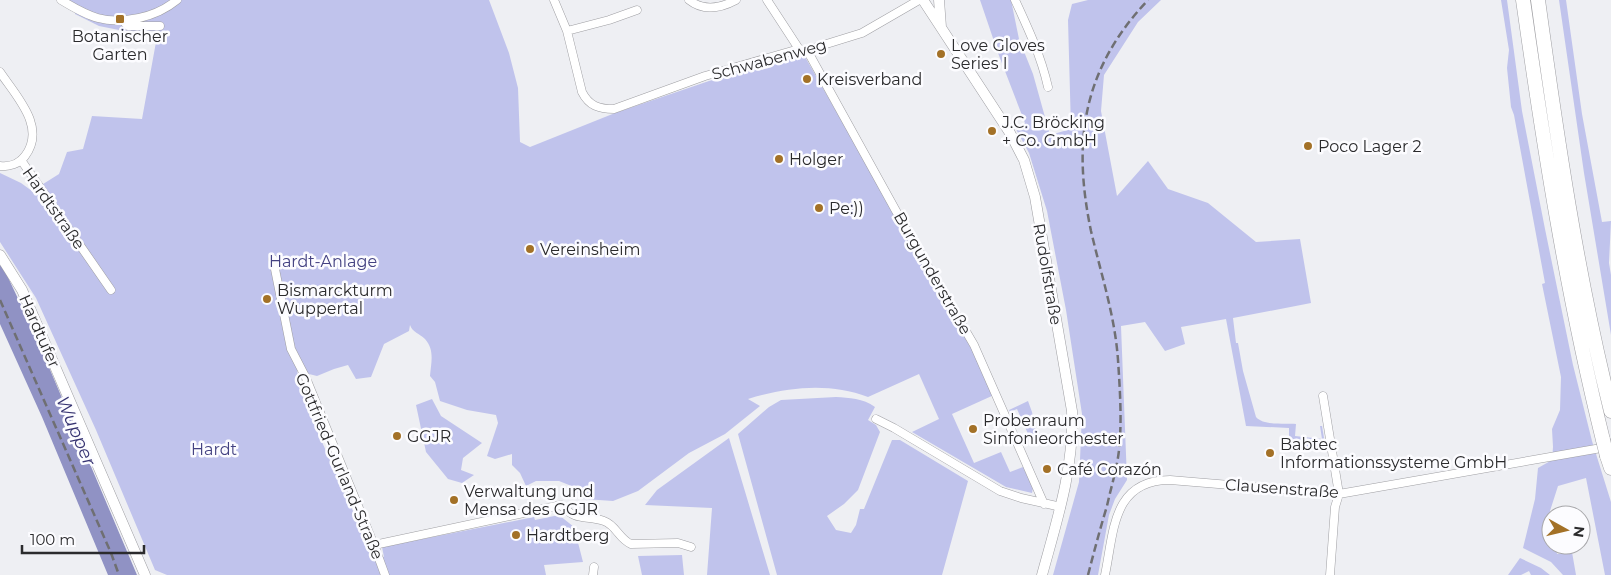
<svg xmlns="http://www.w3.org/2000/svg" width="1611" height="575" font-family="Montserrat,sans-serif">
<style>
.green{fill:#c0c3ec}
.water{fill:#9092c4}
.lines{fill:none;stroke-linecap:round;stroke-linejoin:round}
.minor-casing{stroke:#9f9fa3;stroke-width:9}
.tertiary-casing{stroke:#9f9fa3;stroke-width:11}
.motorway-casing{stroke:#9f9fa3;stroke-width:15}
.minor{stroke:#fff;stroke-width:8}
.tertiary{stroke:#fff;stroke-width:10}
.motorway{stroke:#fff;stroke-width:14}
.rail{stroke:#6f6f72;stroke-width:2.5;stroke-dasharray:8 4;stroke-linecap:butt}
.motorway-bridge-casing{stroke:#9f9fa3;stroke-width:15;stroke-linecap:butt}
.motorway-bridge{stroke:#fff;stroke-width:14}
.poi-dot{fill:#a37127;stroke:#fcfcff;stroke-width:2}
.labels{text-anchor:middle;stroke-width:5;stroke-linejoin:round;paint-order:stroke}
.poi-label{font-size:16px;fill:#2b2b2d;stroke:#fcfcff;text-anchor:start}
.street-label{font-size:16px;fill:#2b2b2d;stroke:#fcfcff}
.park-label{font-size:16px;fill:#444282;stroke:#fcfcff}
.water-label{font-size:18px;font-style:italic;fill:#373472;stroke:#fcfcff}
</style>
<rect width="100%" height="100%" fill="#eeeff3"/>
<path class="green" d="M 69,0 L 489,0 L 509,53 L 518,88 L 520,142 L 530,147 L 615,113 L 709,81 L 804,55 L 972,349 L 994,395 L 952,414 L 974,463 L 1001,452 L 1010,472 L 1023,467 L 1033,488 L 1032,493 L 1006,487 L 912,432 L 939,419 L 919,374 L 868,397 C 829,382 787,387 748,399 L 760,406 L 725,434 L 689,453 L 638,491 L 613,501 L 584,499 L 569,485 L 559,481 L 536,481 L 526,486 L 520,473 L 512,465 L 512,454 L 495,459 L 487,456 L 498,423 L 496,415 L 467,410 L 440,401 L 435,382 L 430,376 C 431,363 435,350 425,339 C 419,333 413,333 410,325 L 409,331 L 384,344 L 371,377 L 356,379 L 348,365 L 334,369 L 317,376 L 297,371 L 310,415 L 351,507 L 373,551 L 384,557 L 382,547 L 534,517 L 535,520 L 559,515 L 574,527 L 583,562 L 544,565 L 546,575 L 167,575 L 155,570 L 96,430 L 36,298 L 0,242 L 0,173 L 21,183 L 32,191 L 59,174 L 67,152 L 83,149 L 92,116 L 142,119 L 158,31 L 124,31 L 99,26 L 75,14 L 76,4 Z
M 980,0 L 1011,0 L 1019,39 L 1033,74 L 1050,135 L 1071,129 L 1068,20 L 1072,4 L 1088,0 L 1161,0 L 1138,22 L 1104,75 L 1101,111 L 1117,196 L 1148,161 L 1168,189 L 1208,203 L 1256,242 L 1300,239 L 1311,303 L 1233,318 L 1236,343 L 1238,343 L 1243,371 L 1256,417 C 1264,426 1284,423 1296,424 L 1295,436 L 1322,439 L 1320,426 L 1322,426 L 1326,450 L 1289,447 L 1289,428 L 1246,426 L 1226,319 L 1181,327 L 1185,344 L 1165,351 L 1145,322 L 1121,326 L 1127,480 L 1115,499 L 1109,515 L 1098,575 L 1053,575 L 1079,482 L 1082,414 L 1066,310 L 1047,211 L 1029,153 L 1016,129 L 1025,123 L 998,53 Z
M 1501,0 L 1507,0 L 1522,111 L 1545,229 L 1573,365 L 1592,441 L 1611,502 L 1611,575 L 1605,575 L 1586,478 L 1558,486 L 1550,511 L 1551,545 L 1556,545 L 1557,554 L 1572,552 L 1576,575 L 1563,575 L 1551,562 L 1523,548 L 1535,499 L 1538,468 L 1552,460 L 1553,447 L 1552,429 L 1560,410 L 1561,377 L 1542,284 L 1545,283 L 1514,115 L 1511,107 L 1507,68 L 1509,50 Z
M 1559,0 L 1566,0 L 1582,114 L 1602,222 L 1611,221 L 1609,263 L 1611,275 L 1611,335 L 1584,173 Z
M 836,397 C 849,398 863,398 875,407 L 868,420 L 876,425 L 880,432 L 858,490 L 844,504 L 827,516 L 836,530 L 851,533 L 856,525 L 860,509 L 864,509 L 892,440 L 900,440 L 968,481 L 942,575 L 777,575 L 738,434 L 769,407 L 781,400 Z
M 432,399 L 441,416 L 482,443 L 463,458 L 461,470 L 474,475 L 462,483 L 448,479 L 426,452 L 416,405 Z
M 1028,401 L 1032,412 L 1037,436 L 1029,436 L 1017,409 L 1010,412 L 1009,410 Z
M 729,438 L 770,575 L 707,575 L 712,508 L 645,505 L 657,490 Z
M 682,555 L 684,575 L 642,575 L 638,556 Z
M 1520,558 L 1541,568 L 1550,575 L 1531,575 L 1529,571 L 1521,575 L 1508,575 Z"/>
<path class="water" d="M 0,265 L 5,271 L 37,339 L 137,575 L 108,575 L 42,417 L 0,324 Z"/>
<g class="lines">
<g class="minor-casing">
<path id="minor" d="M 61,0 C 89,17 105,25 139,18 C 153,15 166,9 177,0
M 554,0 L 567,31 L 582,92 C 589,106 599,109 614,109 L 705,76 L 799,49 L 807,50 L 862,33 L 919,0
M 689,0 C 704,12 721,8 736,0
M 767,0 L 799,49
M 1015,0 C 1028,28 1041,56 1048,87
M 123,21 L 128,26 L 160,26
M 567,31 L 609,20 L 637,10
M 807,50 L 906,229 L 974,345 L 1044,504
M 0,72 C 16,96 47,127 25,156 C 19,164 9,167 0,166
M 21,160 L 111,290
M 273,259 L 291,349 L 306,378 L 374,545 L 385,575
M 1323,396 L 1339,494 L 1335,507 L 1330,575
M 876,419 L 894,428 L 1000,491 L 1021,498 L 1061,507
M 374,545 L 561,505 C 578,523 585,514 604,521 C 616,525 619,539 631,544 L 678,543 L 691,547
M 593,575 L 594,567
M 1105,575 C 1114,532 1112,480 1170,480 L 1339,494 L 1607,447"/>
</g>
<g class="tertiary-casing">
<path id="tertiary" d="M 923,0 L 1010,133 L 1024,160 L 1035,197 L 1072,411 C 1074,469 1057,520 1042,575
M 939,0 L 941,27
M 0,255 L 22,290 L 145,575"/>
</g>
<g class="motorway-casing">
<path id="motorway" d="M 1523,0 C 1544,148 1567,295 1603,440
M 1538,0 C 1557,138 1577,276 1611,411
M 1607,456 L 1611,468"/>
</g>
<use href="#minor" class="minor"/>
<use href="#tertiary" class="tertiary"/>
<use href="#motorway" class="motorway"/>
<path class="rail" d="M 0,300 L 111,553 L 119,575
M 1088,575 C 1094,552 1100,529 1107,506 C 1111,487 1117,469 1119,450 C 1122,421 1120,390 1118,360 C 1115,316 1101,274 1091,231 C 1072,140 1083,69 1148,0"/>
<g class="motorway-bridge-casing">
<path id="motorway-bridge" d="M 1603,440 L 1607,456"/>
</g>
<use href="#motorway-bridge" class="motorway-bridge"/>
</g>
<g class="poi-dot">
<rect x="115" y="14" width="10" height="10" rx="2.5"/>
<circle cx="941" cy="54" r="5"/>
<circle cx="807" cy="79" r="5"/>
<circle cx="992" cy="131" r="5"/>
<circle cx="1308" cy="146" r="5"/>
<circle cx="779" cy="159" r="5"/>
<circle cx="819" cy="208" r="5"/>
<circle cx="530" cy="249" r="5"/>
<circle cx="267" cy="299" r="5"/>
<circle cx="973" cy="429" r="5"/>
<circle cx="397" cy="436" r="5"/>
<circle cx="1270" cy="453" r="5"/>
<circle cx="1047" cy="469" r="5"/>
<circle cx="454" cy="500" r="5"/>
<circle cx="516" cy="535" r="5"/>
</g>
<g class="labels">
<g class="poi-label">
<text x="120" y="42" text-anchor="middle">Botanischer<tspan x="120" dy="18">Garten</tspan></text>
<text x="951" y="51">Love Gloves<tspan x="951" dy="18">Series I</tspan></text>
<text x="817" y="85">Kreisverband</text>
<text x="1002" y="128">J.C. Bröcking<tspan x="1002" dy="18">+ Co. GmbH</tspan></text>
<text x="1318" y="152">Poco Lager 2</text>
<text x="789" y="165">Holger</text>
<text x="829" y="214">Pe:))</text>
<text x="540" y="255">Vereinsheim</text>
<text x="277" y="296">Bismarckturm<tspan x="277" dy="18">Wuppertal</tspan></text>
<text x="983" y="426">Probenraum<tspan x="983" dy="18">Sinfonieorchester</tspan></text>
<text x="407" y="442">GGJR</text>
<text x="1280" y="450">Babtec<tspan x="1280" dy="18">Informationssysteme GmbH</tspan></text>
<text x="1057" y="475">Café Corazón</text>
<text x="464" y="497">Verwaltung und<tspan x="464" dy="18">Mensa des GGJR</tspan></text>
<text x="526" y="541">Hardtberg</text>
</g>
<g class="street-label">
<text transform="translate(769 59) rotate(-15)" y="6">Schwabenweg</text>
<text transform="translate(54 208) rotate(55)" y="6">Hardtstraße</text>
<text transform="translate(933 273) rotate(60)" y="6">Burgunderstraße</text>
<text transform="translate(1048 274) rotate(80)" y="6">Rudolfstraße</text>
<text transform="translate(40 331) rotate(66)" y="6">Hardtufer</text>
<text transform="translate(340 466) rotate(67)" y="6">Gottfried-Gurland-Straße</text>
<text transform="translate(1282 488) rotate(4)" y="6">Clausenstraße</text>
</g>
<g class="park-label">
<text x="323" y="267">Hardt-Anlage</text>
<text x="214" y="455">Hardt</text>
</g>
<g class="water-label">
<text transform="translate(76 431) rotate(67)" y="6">Wupper</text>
</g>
</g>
<g transform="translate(1566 530) rotate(98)"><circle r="24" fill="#fcfcff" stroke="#a8a8ab"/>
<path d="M0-4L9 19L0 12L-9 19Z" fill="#a37127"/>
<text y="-8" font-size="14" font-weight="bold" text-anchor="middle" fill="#2b2b2d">N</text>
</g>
<path d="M22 545v8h122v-8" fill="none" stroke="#2b2b2d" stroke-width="2.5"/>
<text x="30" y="545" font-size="15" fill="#2b2b2d" stroke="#fcfcff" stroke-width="4" paint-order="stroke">100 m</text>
</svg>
